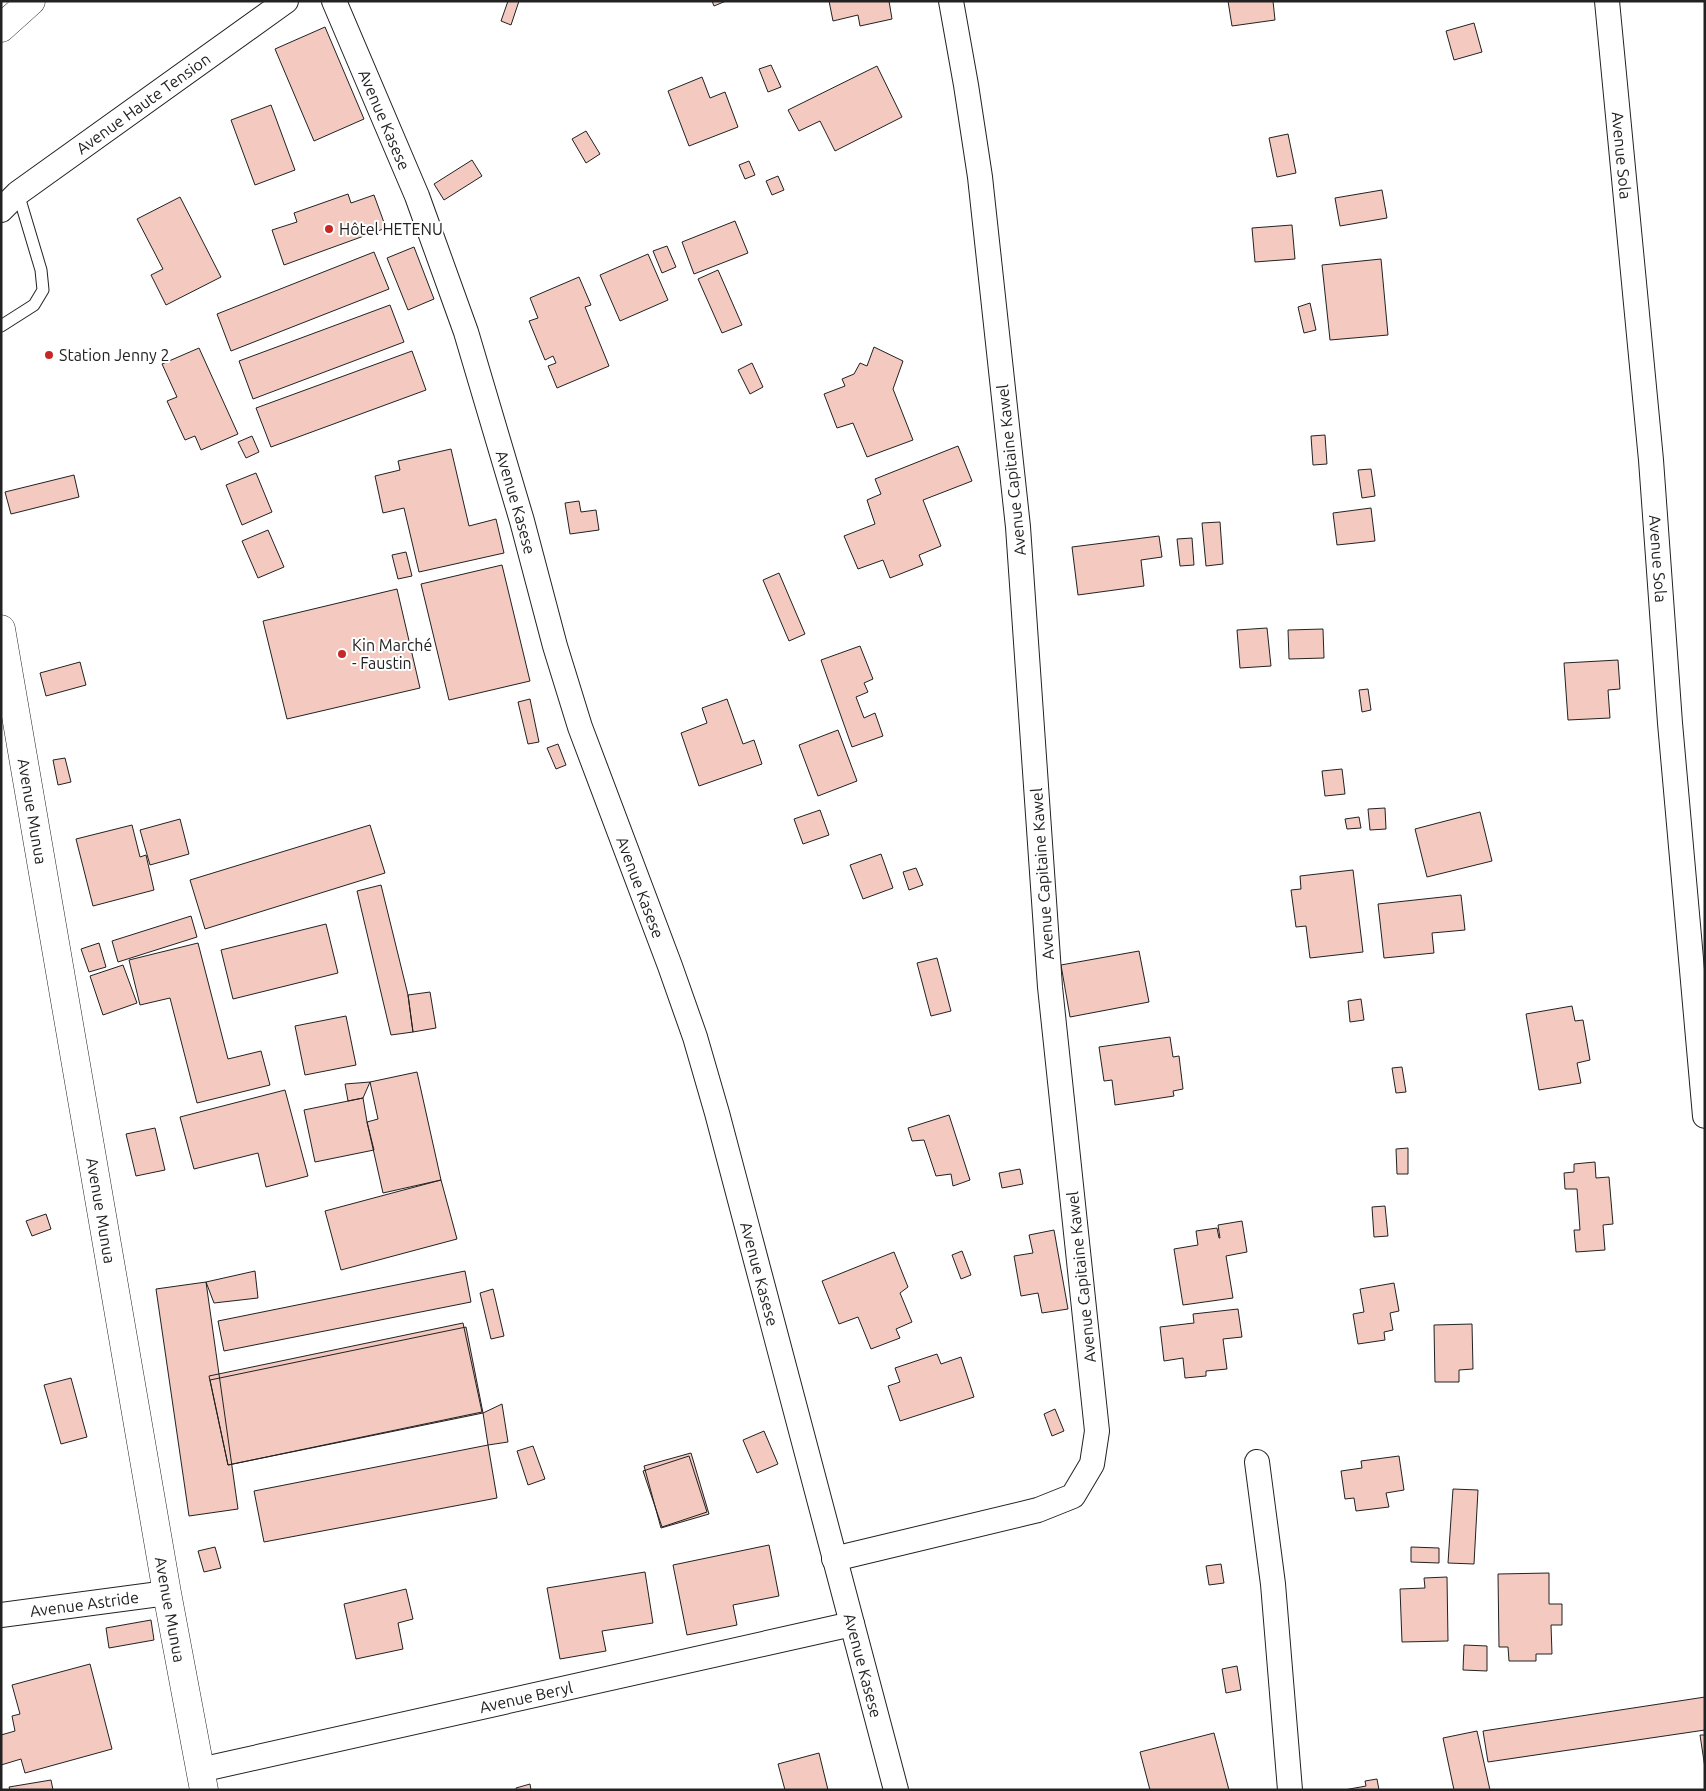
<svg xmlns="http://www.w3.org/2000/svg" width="1706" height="1791" font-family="Ubuntu,sans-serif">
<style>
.building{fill:#f3c9c0;stroke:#222}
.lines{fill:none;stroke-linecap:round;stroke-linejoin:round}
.service-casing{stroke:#222;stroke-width:13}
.minor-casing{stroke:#222;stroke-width:26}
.tertiary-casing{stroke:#222;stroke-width:29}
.secondary-casing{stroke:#222;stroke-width:29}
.service{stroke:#fff;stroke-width:11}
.minor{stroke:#fff;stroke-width:24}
.tertiary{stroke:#fff;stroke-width:28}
.secondary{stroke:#fff;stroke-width:28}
.poi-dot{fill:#c62828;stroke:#fff;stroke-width:2}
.labels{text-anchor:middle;stroke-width:4;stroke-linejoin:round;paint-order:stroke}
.street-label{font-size:16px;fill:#222;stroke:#fff}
.poi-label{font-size:16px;fill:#222;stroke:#fff;text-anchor:start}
</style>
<rect width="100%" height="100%" fill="#fff"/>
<path class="building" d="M 508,1 L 519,1 L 511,25 L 501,21 Z
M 712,1 L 726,1 L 714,6 Z
M 829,1 L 889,1 L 892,19 L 860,26 L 858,15 L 833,21 Z
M 1228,1 L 1273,1 L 1275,20 L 1232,26 Z
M 1474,23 L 1482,52 L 1454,60 L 1446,31 Z
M 325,27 L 364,119 L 314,141 L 275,49 Z
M 771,65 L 781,87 L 768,92 L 759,69 Z
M 877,66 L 902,117 L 835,151 L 820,121 L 799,131 L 788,110 Z
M 702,77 L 710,98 L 725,92 L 738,127 L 689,146 L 668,91 Z
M 271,105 L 295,170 L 255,185 L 231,120 Z
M 586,131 L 600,154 L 586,163 L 572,139 Z
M 1288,134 L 1296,173 L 1277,177 L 1269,138 Z
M 472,160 L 482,176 L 444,200 L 434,184 Z
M 749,161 L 755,175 L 745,179 L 739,165 Z
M 778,176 L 784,190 L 772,195 L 766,181 Z
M 1382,190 L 1387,218 L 1340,226 L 1335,198 Z
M 348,194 L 351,203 L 374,195 L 386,228 L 284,265 L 272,230 L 297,222 L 294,213 Z
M 180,197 L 221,277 L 166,305 L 151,275 L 163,269 L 137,219 Z
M 735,221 L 748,253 L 694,274 L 682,242 Z
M 1292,225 L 1295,259 L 1255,262 L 1252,228 Z
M 667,246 L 676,267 L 662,273 L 653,251 Z
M 414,247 L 434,299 L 408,310 L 387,258 Z
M 374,252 L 389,289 L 231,351 L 217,314 Z
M 648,254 L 668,300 L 620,321 L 600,275 Z
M 1381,259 L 1388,335 L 1330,340 L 1322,265 Z
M 718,270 L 742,325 L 722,333 L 698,279 Z
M 579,277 L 591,305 L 585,307 L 609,366 L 557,388 L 548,366 L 556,363 L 553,356 L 545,360 L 529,321 L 538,318 L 530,298 Z
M 1310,303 L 1316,330 L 1304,333 L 1298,307 Z
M 390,305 L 404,342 L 253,399 L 239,361 Z
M 874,347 L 903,361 L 893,389 L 913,440 L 867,457 L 853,423 L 837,428 L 824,394 L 845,386 L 842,379 L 854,374 L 860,363 L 867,366 Z
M 199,348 L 238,434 L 201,450 L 195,436 L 185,440 L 167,401 L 177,397 L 162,364 Z
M 412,351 L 426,390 L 271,447 L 256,408 Z
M 752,363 L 763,387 L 750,394 L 738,370 Z
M 1325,435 L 1327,464 L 1313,465 L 1311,436 Z
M 252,436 L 259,452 L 246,458 L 238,442 Z
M 958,446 L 972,481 L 923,500 L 941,546 L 919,555 L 923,565 L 890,578 L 883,560 L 858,569 L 844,536 L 875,524 L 867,500 L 881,494 L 875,479 Z
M 451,449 L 469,526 L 496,519 L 504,553 L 419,572 L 404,508 L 383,513 L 375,476 L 400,470 L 398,461 Z
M 1371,469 L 1375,496 L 1362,498 L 1358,470 Z
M 256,473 L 272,512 L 242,525 L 226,485 Z
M 74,475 L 79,497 L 11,514 L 5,492 Z
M 579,501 L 581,512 L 596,510 L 599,530 L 570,534 L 565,503 Z
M 1371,508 L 1375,541 L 1337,545 L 1333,513 Z
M 1220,522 L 1223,564 L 1206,566 L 1202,523 Z
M 268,530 L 284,567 L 258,578 L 242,541 Z
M 1159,536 L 1162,557 L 1141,560 L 1144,586 L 1078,595 L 1072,547 Z
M 1192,538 L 1194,565 L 1180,566 L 1177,539 Z
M 406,552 L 412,576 L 398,579 L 392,555 Z
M 502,565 L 530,681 L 449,700 L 421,584 Z
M 779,573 L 805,634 L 789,641 L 763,580 Z
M 397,589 L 420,688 L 287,719 L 263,621 Z
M 1267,628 L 1271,666 L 1240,668 L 1237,630 Z
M 1323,629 L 1324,658 L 1289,659 L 1288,630 Z
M 860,646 L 873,679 L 864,683 L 868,692 L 856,697 L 864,718 L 875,713 L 883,736 L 852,747 L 821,660 Z
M 1618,660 L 1620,689 L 1608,690 L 1610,718 L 1568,720 L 1564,663 Z
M 80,662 L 86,685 L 46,696 L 40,673 Z
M 1368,689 L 1371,710 L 1362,712 L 1359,690 Z
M 530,699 L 539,742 L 528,744 L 518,702 Z
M 727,699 L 743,744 L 754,740 L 762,764 L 699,786 L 681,733 L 707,723 L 702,708 Z
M 838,730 L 857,781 L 818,796 L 799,745 Z
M 558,744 L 566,765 L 556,769 L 547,748 Z
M 65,758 L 71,782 L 58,785 L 53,760 Z
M 1342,769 L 1345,794 L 1325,796 L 1322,771 Z
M 1385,808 L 1386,829 L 1370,830 L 1368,809 Z
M 820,810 L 829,835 L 803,844 L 794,819 Z
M 1480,812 L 1492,861 L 1427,877 L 1415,829 Z
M 1359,817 L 1361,828 L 1347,829 L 1345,819 Z
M 180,819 L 189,854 L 150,865 L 140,830 Z
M 132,825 L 140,857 L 146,855 L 154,890 L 93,906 L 76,839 Z
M 370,825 L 385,873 L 205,929 L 190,880 Z
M 881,854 L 893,888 L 863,899 L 850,865 Z
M 916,868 L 923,885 L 909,890 L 903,872 Z
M 1353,870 L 1363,952 L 1310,958 L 1306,926 L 1296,927 L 1291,890 L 1301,889 L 1300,876 Z
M 381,885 L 408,995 L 413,1032 L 391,1035 L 357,891 Z
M 1461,895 L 1465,930 L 1432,933 L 1434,953 L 1384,958 L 1378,904 Z
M 191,916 L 197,937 L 118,962 L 112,941 Z
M 326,924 L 338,973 L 233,999 L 221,950 Z
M 99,943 L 106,967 L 89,972 L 81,949 Z
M 198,943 L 228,1059 L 261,1051 L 270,1085 L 197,1103 L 170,998 L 140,1005 L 129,960 Z
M 1139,951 L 1149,1002 L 1070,1017 L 1061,965 Z
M 937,958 L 951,1011 L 931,1016 L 917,963 Z
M 123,965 L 137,1003 L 103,1015 L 90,976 Z
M 430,992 L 436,1028 L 413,1032 L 408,995 Z
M 1361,999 L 1364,1020 L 1350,1022 L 1348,1001 Z
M 1572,1006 L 1575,1021 L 1583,1020 L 1590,1060 L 1577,1063 L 1581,1083 L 1539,1090 L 1526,1014 Z
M 346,1016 L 356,1065 L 305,1075 L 295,1026 Z
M 1170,1037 L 1173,1057 L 1179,1056 L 1183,1089 L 1173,1091 L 1174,1096 L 1115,1105 L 1112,1080 L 1104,1081 L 1099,1047 Z
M 1402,1067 L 1406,1092 L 1396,1093 L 1392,1068 Z
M 417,1072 L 441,1180 L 383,1193 L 367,1122 L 378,1119 L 370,1082 Z
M 370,1082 L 363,1098 L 348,1101 L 345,1084 Z
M 285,1090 L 308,1176 L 266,1187 L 258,1153 L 194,1169 L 180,1117 Z
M 363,1098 L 367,1122 L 374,1150 L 315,1162 L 304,1110 Z
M 949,1115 L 970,1180 L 953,1186 L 951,1174 L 936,1176 L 924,1140 L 912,1141 L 908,1128 Z
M 155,1128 L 165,1170 L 136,1176 L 126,1134 Z
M 1408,1148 L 1408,1174 L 1397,1174 L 1396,1149 Z
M 1595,1162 L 1596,1178 L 1609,1177 L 1613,1224 L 1603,1225 L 1605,1250 L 1576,1252 L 1574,1230 L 1580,1230 L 1577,1189 L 1565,1189 L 1564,1173 L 1574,1172 L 1574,1164 Z
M 1020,1169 L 1023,1184 L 1002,1188 L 999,1173 Z
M 441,1180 L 457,1239 L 341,1270 L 325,1211 Z
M 1385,1206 L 1388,1236 L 1374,1237 L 1372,1207 Z
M 46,1214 L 51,1229 L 32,1236 L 26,1221 Z
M 1242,1221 L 1247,1252 L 1226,1256 L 1233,1298 L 1183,1305 L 1174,1249 L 1198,1245 L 1196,1231 L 1217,1228 L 1219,1238 L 1220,1238 L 1218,1225 Z
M 1054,1230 L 1068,1309 L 1042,1313 L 1038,1293 L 1021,1296 L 1014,1256 L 1033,1253 L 1029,1235 Z
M 962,1251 L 971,1275 L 961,1279 L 952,1255 Z
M 894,1252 L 908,1287 L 900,1293 L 912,1322 L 896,1329 L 900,1338 L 871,1349 L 858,1317 L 839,1324 L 822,1281 Z
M 255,1271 L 258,1298 L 214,1303 L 206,1282 Z
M 465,1271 L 471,1302 L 224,1351 L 218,1321 Z
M 206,1282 L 238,1509 L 189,1516 L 156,1289 Z
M 1394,1283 L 1399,1311 L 1390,1313 L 1393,1330 L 1384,1332 L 1385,1340 L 1358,1344 L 1353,1314 L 1364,1312 L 1360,1289 Z
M 493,1289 L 504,1336 L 491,1339 L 480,1293 Z
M 1238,1309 L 1242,1337 L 1223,1339 L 1227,1369 L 1206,1371 L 1206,1376 L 1185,1378 L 1183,1358 L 1164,1361 L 1160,1327 L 1194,1323 L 1193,1314 Z
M 463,1323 L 482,1412 L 228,1465 L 209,1376 Z
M 1472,1324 L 1473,1369 L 1459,1370 L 1459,1382 L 1435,1382 L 1434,1325 Z
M 466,1327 L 483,1413 L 228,1465 L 210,1380 Z
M 937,1354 L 941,1364 L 961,1357 L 974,1397 L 900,1421 L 888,1386 L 900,1382 L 895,1368 Z
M 71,1378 L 87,1437 L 61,1444 L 44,1385 Z
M 502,1404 L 508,1442 L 488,1445 L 483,1413 Z
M 1055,1409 L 1064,1431 L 1052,1436 L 1044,1414 Z
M 764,1431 L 778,1464 L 757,1473 L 743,1440 Z
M 488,1445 L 497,1498 L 264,1542 L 254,1491 Z
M 533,1446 L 545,1479 L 528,1485 L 517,1451 Z
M 691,1453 L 709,1514 L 661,1528 L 644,1466 Z
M 689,1456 L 707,1512 L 662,1527 L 643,1471 Z
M 1399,1456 L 1404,1490 L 1386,1493 L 1389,1507 L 1356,1511 L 1354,1498 L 1345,1499 L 1341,1471 L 1362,1468 L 1361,1461 Z
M 1453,1489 L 1478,1490 L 1474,1564 L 1448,1563 Z
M 769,1545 L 779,1596 L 733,1605 L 737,1625 L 687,1635 L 673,1565 Z
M 215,1547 L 221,1568 L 204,1572 L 198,1551 Z
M 1411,1547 L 1439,1548 L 1439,1563 L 1411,1562 Z
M 1221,1564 L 1224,1583 L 1209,1585 L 1206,1566 Z
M 645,1572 L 653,1623 L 602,1631 L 606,1651 L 560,1659 L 547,1588 Z
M 1549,1573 L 1549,1604 L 1562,1604 L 1562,1625 L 1551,1625 L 1552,1654 L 1536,1654 L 1536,1661 L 1509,1661 L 1508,1647 L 1499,1647 L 1498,1574 Z
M 1447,1577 L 1448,1641 L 1402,1642 L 1400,1589 L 1425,1588 L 1424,1578 Z
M 406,1589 L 413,1619 L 398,1623 L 403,1649 L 356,1659 L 344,1604 Z
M 151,1620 L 154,1640 L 109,1648 L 106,1628 Z
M 1464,1645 L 1487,1646 L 1487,1671 L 1463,1670 Z
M 90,1664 L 112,1749 L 25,1773 L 21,1759 L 1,1765 L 1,1735 L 15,1731 L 12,1716 L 20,1714 L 12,1685 Z
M 1237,1666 L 1241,1690 L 1226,1693 L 1222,1669 Z
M 1705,1697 L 1705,1730 L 1488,1762 L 1483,1731 Z
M 1477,1731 L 1490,1790 L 1454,1790 L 1443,1738 Z
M 1214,1733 L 1229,1790 L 1150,1790 L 1140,1752 Z
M 1700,1735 L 1705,1735 L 1705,1768 Z
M 819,1753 L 828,1790 L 785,1790 L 778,1764 Z
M 1377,1779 L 1379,1790 L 1344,1790 L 1366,1786 L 1365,1781 Z
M 51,1780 L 53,1790 L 10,1790 L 9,1787 Z
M 530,1784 L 531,1790 L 516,1790 L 516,1788 Z"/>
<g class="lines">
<g class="service-casing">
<path id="service" d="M 1,326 L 34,305 L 43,290 L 41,270 L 18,193"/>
</g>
<g class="minor-casing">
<g id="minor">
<path id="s1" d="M 334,1 L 417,196 L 466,332 L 522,521 L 555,646 L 580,727 L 670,966 L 695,1037 L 717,1113 L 896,1790"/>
<path id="s2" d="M 1607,1 L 1651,460 L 1670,723 L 1705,1116"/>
<path id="s3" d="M 1,210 L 18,193 L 286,1"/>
<path d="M 1257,1462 L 1273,1584 L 1290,1790"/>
<path d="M 834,1559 L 1038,1510 L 1073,1496 L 1092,1464 L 1097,1431 L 1050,987 L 1018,527 L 980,177 L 966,85 L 951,1"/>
<path id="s4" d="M 1,1615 L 167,1593"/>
<path id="s5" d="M 200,1770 L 852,1624"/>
</g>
</g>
<g class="tertiary-casing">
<path id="tertiary" d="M 1,28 L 31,1"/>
</g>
<g class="secondary-casing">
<g id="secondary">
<path id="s6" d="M 1,629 L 167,1593 L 204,1790"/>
</g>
</g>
<use href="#service" class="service"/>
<use href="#minor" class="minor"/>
<use href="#tertiary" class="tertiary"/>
<use href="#secondary" class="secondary"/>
</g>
<g class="poi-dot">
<circle cx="329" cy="229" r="5"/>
<circle cx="49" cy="355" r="5"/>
<circle cx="342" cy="654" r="5"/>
</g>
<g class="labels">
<g class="street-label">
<text dy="6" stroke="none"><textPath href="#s3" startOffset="178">Avenue Haute Tension</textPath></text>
<text dy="6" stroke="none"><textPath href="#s1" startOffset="129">Avenue Kasese</textPath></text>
<text dy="6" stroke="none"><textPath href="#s2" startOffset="155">Avenue Sola</textPath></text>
<text transform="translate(1011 470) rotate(-96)" y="6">Avenue Capitaine Kawel</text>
<text dy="6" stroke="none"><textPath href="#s1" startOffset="534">Avenue Kasese</textPath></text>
<text dy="6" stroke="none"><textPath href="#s2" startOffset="560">Avenue Sola</textPath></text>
<text dy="6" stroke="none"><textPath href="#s6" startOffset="185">Avenue Munua</textPath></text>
<text transform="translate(1042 874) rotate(-94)" y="6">Avenue Capitaine Kawel</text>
<text dy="6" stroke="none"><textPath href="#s1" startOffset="939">Avenue Kasese</textPath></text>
<text dy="6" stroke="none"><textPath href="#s6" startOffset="590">Avenue Munua</textPath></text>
<text dy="6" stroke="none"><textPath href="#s1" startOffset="1344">Avenue Kasese</textPath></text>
<text transform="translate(1081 1277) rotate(-96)" y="6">Avenue Capitaine Kawel</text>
<text dy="6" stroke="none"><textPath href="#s4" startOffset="84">Avenue Astride</textPath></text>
<text dy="6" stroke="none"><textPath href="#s6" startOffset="995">Avenue Munua</textPath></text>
<text dy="6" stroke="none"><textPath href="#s1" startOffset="1749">Avenue Kasese</textPath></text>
<text dy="6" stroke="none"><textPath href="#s5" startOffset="334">Avenue Beryl</textPath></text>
</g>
<g class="poi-label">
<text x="339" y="235">Hôtel HETENU</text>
<text x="59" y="361">Station Jenny 2</text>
<text x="352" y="651">Kin Marché<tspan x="352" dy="18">- Faustin</tspan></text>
</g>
</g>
<rect width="1706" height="1791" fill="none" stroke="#222222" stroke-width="5"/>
</svg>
